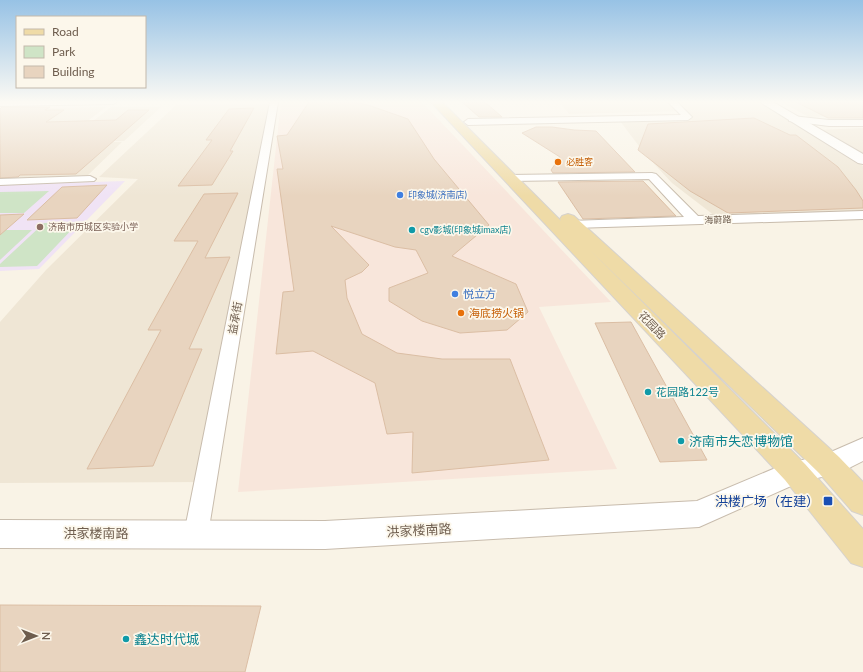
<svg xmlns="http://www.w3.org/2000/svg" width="863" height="672" font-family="Lato,'Noto Sans SC',sans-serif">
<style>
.residential{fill:#efe6d5}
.commercial{fill:#f8e6db}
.education{fill:#f0e3f5}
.green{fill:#cfe4c6}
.building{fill:#e8d4bf;stroke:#dbbea4}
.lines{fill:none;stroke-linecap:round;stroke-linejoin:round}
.minor-casing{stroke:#c8bcad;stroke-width:2}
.tertiary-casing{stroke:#c8bcad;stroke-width:2}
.primary-casing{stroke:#d6d2cd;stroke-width:2}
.minor{fill:#fff;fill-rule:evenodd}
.tertiary{fill:#fff;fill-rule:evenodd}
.primary{fill:#efdba7;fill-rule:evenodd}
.food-dot{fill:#e8710a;stroke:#fcf7eb;stroke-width:1.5}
.shop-dot{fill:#3f7fe0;stroke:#fcf7eb;stroke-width:1.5}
.education-dot{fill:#8d6e63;stroke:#fcf7eb;stroke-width:1.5}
.culture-dot{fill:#0f9aa8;stroke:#fcf7eb;stroke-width:1.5}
.transit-dot{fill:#1a4fb4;stroke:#fcf7eb;stroke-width:1.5}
.labels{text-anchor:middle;stroke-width:3.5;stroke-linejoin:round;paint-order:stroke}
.far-food-label{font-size:9px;fill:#c56008;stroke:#fcf7eb;text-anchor:start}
.far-shop-label{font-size:9px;fill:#366cbe;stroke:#fcf7eb;text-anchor:start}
.far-street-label{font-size:9px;fill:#6e5d4e;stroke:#fcf7eb}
.far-education-label{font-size:9px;fill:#785e54;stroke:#fcf7eb;text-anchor:start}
.far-culture-label{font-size:9px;fill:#0d838f;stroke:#fcf7eb;text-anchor:start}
.shop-label{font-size:11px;fill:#366cbe;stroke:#fcf7eb;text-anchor:start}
.food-label{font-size:11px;fill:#c56008;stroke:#fcf7eb;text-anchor:start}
.street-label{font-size:11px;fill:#6e5d4e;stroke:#fcf7eb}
.culture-label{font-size:11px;fill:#0d838f;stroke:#fcf7eb;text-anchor:start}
.near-culture-label{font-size:13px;fill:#0d838f;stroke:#fcf7eb;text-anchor:start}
.near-transit-label{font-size:13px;fill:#164399;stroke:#fcf7eb;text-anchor:end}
.near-street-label{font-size:13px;fill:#6e5d4e;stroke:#fcf7eb}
</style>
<rect width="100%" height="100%" fill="#f9f3e6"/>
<path class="residential" d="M 560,102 L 668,102 L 680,111 L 569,114 Z
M 675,102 L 759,102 L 863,166 L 863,215 L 715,216 L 672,183 L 645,154 L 620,121 L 693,118 Z
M 781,102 L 863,102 L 863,115 L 809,117 Z
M 270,104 L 205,482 L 0,483 L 0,322 L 46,270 L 138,179 L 99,177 L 176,105 Z
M 106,107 L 52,148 L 0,149 L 35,108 Z
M 111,107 L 161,107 L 124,141 L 87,142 L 122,142 L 86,177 L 0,180 L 0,151 L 57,149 Z
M 863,128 L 863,155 L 818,130 Z"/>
<path class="commercial" d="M 281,102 L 422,102 L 611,302 L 539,307 L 617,469 L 238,492 Z"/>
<path class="education" d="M 125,181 L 39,269 L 0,271 L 0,185 Z"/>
<path class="green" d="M 49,191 L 24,213 L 0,213 L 0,192 Z
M 79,222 L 37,266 L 0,267 L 0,264 L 44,223 Z
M 3,230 L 32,230 L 0,260 L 0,233 Z"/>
<path class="building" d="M 309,102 L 351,102 L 368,105 L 408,119 L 434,159 L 489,225 L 452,256 L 516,284 L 528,312 L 507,330 L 460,333 L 422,321 L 389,301 L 389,288 L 428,273 L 416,250 L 395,247 L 331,226 L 369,265 L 362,272 L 345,280 L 347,298 L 362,334 L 397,353 L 442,359 L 510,359 L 549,460 L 412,473 L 413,432 L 387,434 L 375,383 L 313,351 L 276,354 L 283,292 L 294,291 L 277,169 L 283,169 L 277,136 L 287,135 Z
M 462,102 L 485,102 L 502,117 L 479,117 Z
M 796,102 L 863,102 L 863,118 L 828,118 Z
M 2,107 L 50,107 L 45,110 L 64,110 L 46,122 L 116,120 L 128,110 L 149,110 L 76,174 L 20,175 L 18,177 L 0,178 L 0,109 Z
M 254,108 L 230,151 L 233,151 L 212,185 L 178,186 L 212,140 L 206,140 L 229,109 Z
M 754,118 L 790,135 L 796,135 L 838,167 L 856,190 L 863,201 L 863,208 L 728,213 L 690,191 L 638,150 L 648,124 Z
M 536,127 L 552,127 L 574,130 L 596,131 L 635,172 L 553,173 L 551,170 L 560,157 L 522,133 Z
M 643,181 L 676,216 L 583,219 L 558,182 Z
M 107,185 L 77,218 L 27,220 L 62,187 Z
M 238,193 L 205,258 L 230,257 L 189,349 L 202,349 L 153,466 L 87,469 L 161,330 L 148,330 L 198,241 L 174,241 L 204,194 Z
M 24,214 L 0,235 L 0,215 Z
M 631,322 L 707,460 L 660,462 L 595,323 Z
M 0,605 L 261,606 L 245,672 L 0,672 Z"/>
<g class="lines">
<g class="minor-casing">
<path id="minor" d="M 0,102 L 117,102 L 113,104 L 0,106 Z
M 270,102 L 278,102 L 208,534 L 205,542 L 196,545 L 187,542 L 184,534 Z
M 668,102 L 677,102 L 692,117 L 688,120 L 468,125 L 464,122 L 468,119 L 681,115 Z
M 792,116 L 829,120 L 863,120 L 863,126 L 829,126 L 789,121 L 789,117 Z
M 652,173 L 656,174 L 698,216 L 863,211 L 863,219 L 574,228 L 570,227 L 568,224 L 570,221 L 684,217 L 649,179 L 509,181 L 504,178 L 509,175 Z
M 90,176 L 96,179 L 94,181 L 0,185 L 0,179 Z"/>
</g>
<g class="tertiary-casing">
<path id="tertiary" d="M 760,102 L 773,102 L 863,154 L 863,164 L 858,163 Z
M 863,438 L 863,461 L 839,473 L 800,482 L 699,527 L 325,549 L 0,548 L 0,520 L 325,521 L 697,501 L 785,464 L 824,455 Z"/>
</g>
<g class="primary-casing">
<path id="primary" d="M 431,102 L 442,102 L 561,221 L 560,219 L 562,216 L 568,214 L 574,216 L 839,457 L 863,482 L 863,515 L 852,511 L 819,473 L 589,249 L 805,464 L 863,529 L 863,567 L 851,563 L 785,480 Z"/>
</g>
<use href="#minor" class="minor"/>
<use href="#tertiary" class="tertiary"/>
<use href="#primary" class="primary"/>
</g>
<linearGradient id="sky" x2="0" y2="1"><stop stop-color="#97c2e5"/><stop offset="0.52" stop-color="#fcfaf4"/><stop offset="1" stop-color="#fcfaf4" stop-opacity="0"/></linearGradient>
<rect width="863" height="196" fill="url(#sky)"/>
<g class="food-dot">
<circle cx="558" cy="162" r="4"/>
<circle cx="461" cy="313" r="4"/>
</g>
<g class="shop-dot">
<circle cx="400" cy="195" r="4"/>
<circle cx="455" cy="294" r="4"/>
</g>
<circle class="education-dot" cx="40" cy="227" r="4"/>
<g class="culture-dot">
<circle cx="412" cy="230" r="4"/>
<circle cx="648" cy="392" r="4"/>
<circle cx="681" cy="441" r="4"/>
<circle cx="126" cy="639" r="4"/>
</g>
<rect class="transit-dot" x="823" y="496" width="10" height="10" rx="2"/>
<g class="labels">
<g class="far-food-label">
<text x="566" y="165">必胜客</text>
</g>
<g class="far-shop-label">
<text x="408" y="198">印象城(济南店)</text>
</g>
<g class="far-street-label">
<text transform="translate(718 220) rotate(-2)" y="3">海蔚路</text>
</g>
<g class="far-education-label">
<text x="48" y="230">济南市历城区实验小学</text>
</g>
<g class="far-culture-label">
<text x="420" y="233">cgv影城(印象城imax店)</text>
</g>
<g class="shop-label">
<text x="463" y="298">悦立方</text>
</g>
<g class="food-label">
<text x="469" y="317">海底捞火锅</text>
</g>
<g class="street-label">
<text transform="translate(235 318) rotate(-80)" y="4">益承街</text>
<text transform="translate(652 325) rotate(46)" y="4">花园路</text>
</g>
<g class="culture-label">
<text x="656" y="396">花园路122号</text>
</g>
<g class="near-culture-label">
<text x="689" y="446">济南市失恋博物馆</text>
<text x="134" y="644">鑫达时代城</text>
</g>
<g class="near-transit-label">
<text x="819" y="506">洪楼广场（在建）</text>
</g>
<g class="near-street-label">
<text transform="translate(419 530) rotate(-3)" y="5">洪家楼南路</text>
<text x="96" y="538">洪家楼南路</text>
</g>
</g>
<rect x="16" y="16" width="130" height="72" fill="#fcf7eb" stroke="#c3b9ac"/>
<rect x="24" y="29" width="20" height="6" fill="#efdba7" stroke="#c3b9ac"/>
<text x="52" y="36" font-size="12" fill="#6e5d4e">Road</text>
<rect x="24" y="46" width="20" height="12" fill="#cfe4c6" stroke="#c3b9ac"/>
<text x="52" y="56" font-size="12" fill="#6e5d4e">Park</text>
<rect x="24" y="66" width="20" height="12" fill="#e8d4bf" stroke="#c3b9ac"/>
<text x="52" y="76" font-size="12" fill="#6e5d4e">Building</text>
<g transform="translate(36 636) rotate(90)" stroke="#fcf7eb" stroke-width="3" paint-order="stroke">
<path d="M0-3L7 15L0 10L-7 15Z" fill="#6e5d4e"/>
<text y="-6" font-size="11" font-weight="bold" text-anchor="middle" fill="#6e5d4e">N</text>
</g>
</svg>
